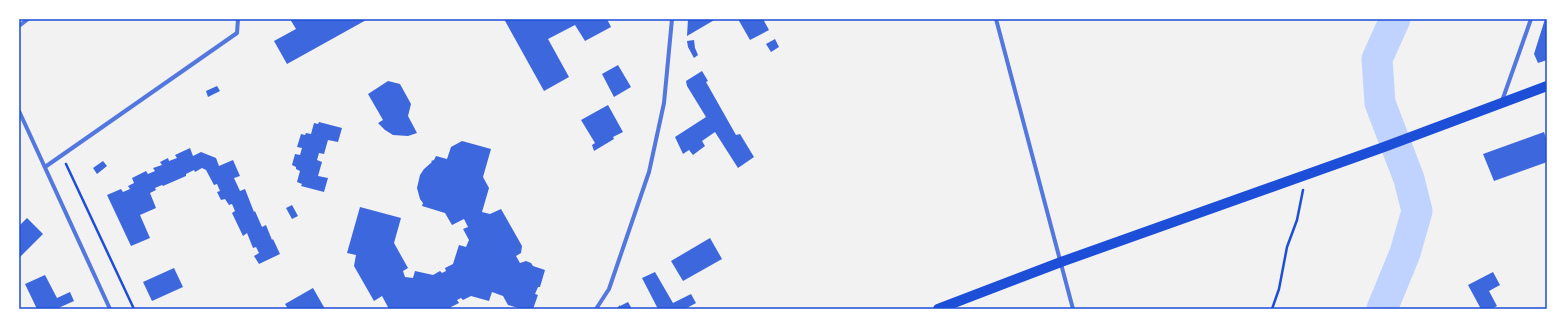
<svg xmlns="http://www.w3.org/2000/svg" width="1566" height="328" font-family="Raleway,sans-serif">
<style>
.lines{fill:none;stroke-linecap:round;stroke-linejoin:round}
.river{stroke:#bfd3fe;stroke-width:31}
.building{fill:#3d67dc}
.path{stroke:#1d4ed8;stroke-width:2.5}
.minor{stroke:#5277de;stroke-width:4}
.primary{stroke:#1d4ed8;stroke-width:10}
.neatline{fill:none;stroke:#1d4ed8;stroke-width:1.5}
</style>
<rect width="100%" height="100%" fill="#f2f2f2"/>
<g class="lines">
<path class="river" d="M 1382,309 L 1405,253 L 1417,211 L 1409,179 L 1380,103 L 1377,59 L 1395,19"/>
</g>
<path class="building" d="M 290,19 L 368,19 L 287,64 L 274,41 L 296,29 Z
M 504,19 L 607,19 L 611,27 L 585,41 L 575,25 L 548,39 L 569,77 L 544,91 Z
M 688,19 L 716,19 L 687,36 Z
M 738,19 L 763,19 L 769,30 L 750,40 Z
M 1545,19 L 1547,19 L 1547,60 L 1538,63 L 1534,54 Z
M 775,39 L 779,47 L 771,52 L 766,44 Z
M 694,40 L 695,48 L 698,55 L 694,58 L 688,47 L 687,41 Z
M 618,65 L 631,87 L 614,97 L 602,74 Z
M 702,71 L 708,81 L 706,82 L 736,135 L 740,134 L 754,157 L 738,168 L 715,132 L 702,141 L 705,146 L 693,155 L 689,150 L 683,154 L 675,137 L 706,117 L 687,86 L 686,81 Z
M 388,81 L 400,84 L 411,104 L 408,116 L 417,133 L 408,136 L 393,135 L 385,130 L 378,123 L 383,120 L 368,94 Z
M 217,86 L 220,91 L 208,97 L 206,91 Z
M 608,105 L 623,132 L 613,137 L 614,139 L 594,151 L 592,145 L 595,143 L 581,120 Z
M 319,122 L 342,128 L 338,142 L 328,140 L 324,154 L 319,153 L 317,160 L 322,162 L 318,176 L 328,178 L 324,192 L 301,186 L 302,184 L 297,182 L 300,171 L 296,169 L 296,167 L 292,165 L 295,154 L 300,155 L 302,148 L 297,147 L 301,134 L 305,135 L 306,133 L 311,134 L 314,123 L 318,124 Z
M 1544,132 L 1547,141 L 1547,162 L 1494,181 L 1483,154 Z
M 462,141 L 491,149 L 483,177 L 489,188 L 482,212 L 490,214 L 501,209 L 522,246 L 521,253 L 516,256 L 520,263 L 526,261 L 531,263 L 533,266 L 545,270 L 540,287 L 538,287 L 535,294 L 538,295 L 533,309 L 522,309 L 508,305 L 503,296 L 492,292 L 489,301 L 471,296 L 463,300 L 461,298 L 457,300 L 459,303 L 451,307 L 450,309 L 389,309 L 382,296 L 374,301 L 354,266 L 356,255 L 347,253 L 360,207 L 401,218 L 394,243 L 408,268 L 403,271 L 405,277 L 413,278 L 415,271 L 433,275 L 440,271 L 442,273 L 446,271 L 445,268 L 453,264 L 459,245 L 466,247 L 469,240 L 463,229 L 468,227 L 464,219 L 452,225 L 445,213 L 422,206 L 423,203 L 420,199 L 417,188 L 420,175 L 424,169 L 432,162 L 431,161 L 434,160 L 436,156 L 447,159 L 451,147 Z
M 190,148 L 193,156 L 201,152 L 216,158 L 219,166 L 233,160 L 240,176 L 234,178 L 240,191 L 245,189 L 254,212 L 255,211 L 262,227 L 266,225 L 272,240 L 273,239 L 280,254 L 259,264 L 254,256 L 259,253 L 256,247 L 253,248 L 247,233 L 243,236 L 232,213 L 235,211 L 232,204 L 229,205 L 225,199 L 221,200 L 217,192 L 220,191 L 217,184 L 214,185 L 206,170 L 202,168 L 195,172 L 194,170 L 186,174 L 186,176 L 163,186 L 162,185 L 155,188 L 156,190 L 150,193 L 156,208 L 140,215 L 150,238 L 131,246 L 107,195 L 121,189 L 123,192 L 130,189 L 128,186 L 134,183 L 132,178 L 146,171 L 148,174 L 155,171 L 153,168 L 162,165 L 160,162 L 168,158 L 169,161 L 177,158 L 175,155 Z
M 103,161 L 107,166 L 97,174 L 93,168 Z
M 292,205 L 298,216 L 292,219 L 286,208 Z
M 27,218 L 43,234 L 19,258 L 19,226 Z
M 710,238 L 722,259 L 683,281 L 671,261 Z
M 174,268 L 183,287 L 152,301 L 143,282 Z
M 655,272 L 673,303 L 691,294 L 696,303 L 685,309 L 658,309 L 642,278 Z
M 1493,272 L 1500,285 L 1489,291 L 1497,306 L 1491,309 L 1481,309 L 1468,285 Z
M 45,275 L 57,298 L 70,292 L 74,301 L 56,309 L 37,309 L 25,284 Z
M 313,288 L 325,309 L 288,309 L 285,304 Z
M 628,302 L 632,309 L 616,309 L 620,305 L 620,306 Z"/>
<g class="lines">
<path class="path" d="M 66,164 L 134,309
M 1272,309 L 1279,289 L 1287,247 L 1297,220 L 1303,190"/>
<path class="minor" d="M 996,19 L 1073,309
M 19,26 L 28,19
M 1502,101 L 1531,19
M 19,111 L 110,309
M 45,167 L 237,33 L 238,19
M 596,309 L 609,289 L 649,172 L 664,103 L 672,19"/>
<path class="primary" d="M 938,309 L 1061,262 L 1384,147 L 1547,86"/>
</g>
<rect width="1566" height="328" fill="none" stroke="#ffffff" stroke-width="40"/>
<rect x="20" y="20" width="1526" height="288" class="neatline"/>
</svg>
